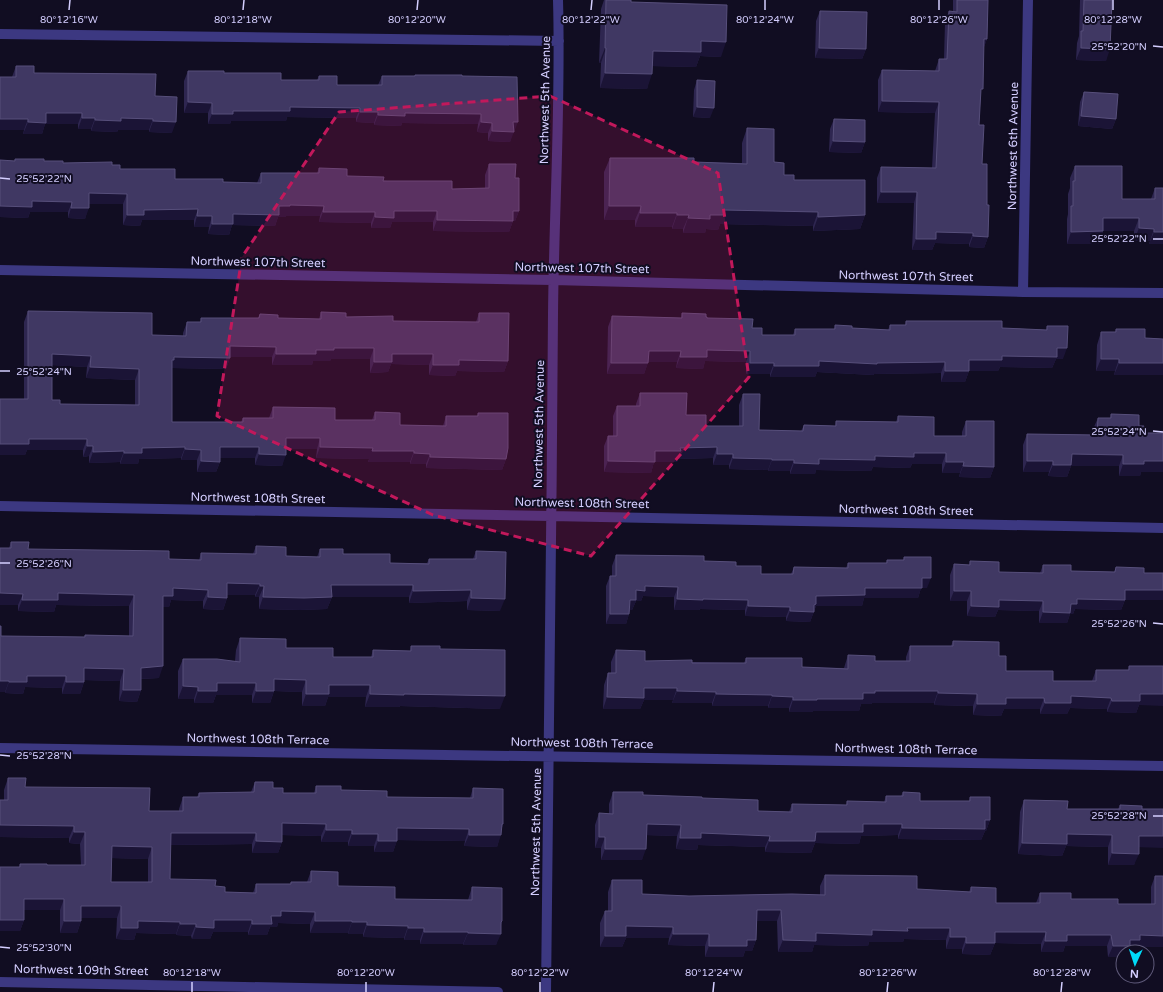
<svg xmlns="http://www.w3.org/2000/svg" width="1163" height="992" font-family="'Varela Round',sans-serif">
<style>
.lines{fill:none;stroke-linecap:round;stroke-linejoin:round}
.minor{stroke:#3c3881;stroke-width:10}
.wall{fill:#2e2650;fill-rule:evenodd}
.shaded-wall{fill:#1b1436}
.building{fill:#403863;stroke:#574f7b;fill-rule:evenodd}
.marked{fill:#c2185b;fill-opacity:0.2;stroke:#c2185b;stroke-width:3;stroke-dasharray:8 5;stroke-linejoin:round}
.ticks{fill:none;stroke:#d4ceff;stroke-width:1.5}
.labels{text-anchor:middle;stroke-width:4;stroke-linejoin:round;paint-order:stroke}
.street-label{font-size:12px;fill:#d4ceff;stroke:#110d22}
.ticks-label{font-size:10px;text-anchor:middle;fill:#d4ceff;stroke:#110d22;stroke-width:4;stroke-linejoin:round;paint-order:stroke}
</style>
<rect width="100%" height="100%" fill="#110d22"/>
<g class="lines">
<path class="minor" d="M 0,34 L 559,41
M 0,270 L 553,280 L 1023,292 L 1163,293
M 1023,292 L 1028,0
M 0,506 L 551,516 L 1163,528
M 0,748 L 1163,766
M 0,982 L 498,992
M 546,992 C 550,766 551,540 553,314 C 554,209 561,105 558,0"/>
</g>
<path class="wall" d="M 604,0 L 631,0 L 631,2 L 721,57 L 700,56 L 696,67 L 652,66 L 647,89 L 600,88 L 601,63 L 599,63 L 601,9 Z
M 953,0 L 988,0 L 987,39 L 983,49 L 979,125 L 982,164 L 987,205 L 988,237 L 984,248 L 969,247 L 969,244 L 935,243 L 932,250 L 912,250 L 914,203 L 877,203 L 877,178 L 881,167 L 932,168 L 935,113 L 878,112 L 878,80 L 882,70 L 935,71 L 939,59 L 944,59 L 945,22 L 949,11 L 953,12 Z
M 1080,0 L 1112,0 L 1106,61 L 1076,60 L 1077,43 L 1079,36 Z
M 820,11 L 866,49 L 862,59 L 815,58 L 816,21 Z
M 16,66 L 34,73 L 155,96 L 172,133 L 149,132 L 149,130 L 118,130 L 117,132 L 91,131 L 91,129 L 78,129 L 78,124 L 45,124 L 42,134 L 23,134 L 24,130 L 0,130 L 0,77 L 12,77 Z
M 188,71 L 224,73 L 281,80 L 317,80 L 319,76 L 337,85 L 378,85 L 382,76 L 415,76 L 415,75 L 462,76 L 514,132 L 513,132 L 510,142 L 488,141 L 488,133 L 477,132 L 478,124 L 402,123 L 401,126 L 374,125 L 374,123 L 356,122 L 356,118 L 287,117 L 286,121 L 231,121 L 230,124 L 208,124 L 208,113 L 184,113 L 184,81 Z
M 697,80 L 710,118 L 693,117 L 694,90 Z
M 1084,92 L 1116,119 L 1112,129 L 1078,126 L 1080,102 Z
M 834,119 L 865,142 L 861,153 L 829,152 L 830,129 Z
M 747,128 L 784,175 L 865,215 L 860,229 L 813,231 L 813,226 L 720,224 L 718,230 L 706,229 L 705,233 L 683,233 L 683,229 L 672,229 L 672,227 L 635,227 L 635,220 L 604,220 L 604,172 L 610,158 L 694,162 L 742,163 L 742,143 Z
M 15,159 L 44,161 L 63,163 L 112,165 L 120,169 L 175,179 L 223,182 L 257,183 L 261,173 L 317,173 L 319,168 L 347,176 L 452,189 L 485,188 L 485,175 L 489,164 L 515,178 L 519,211 L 515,221 L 513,221 L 509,232 L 433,231 L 433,222 L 392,222 L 390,228 L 371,228 L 371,223 L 319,222 L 320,216 L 286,216 L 286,217 L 278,217 L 275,226 L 232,225 L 229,235 L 208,234 L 209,227 L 194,227 L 194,220 L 142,220 L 140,226 L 123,225 L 123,204 L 89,204 L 85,219 L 68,218 L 68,212 L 30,212 L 28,218 L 0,217 L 0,160 L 14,161 Z
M 1075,166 L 1122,199 L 1151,199 L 1155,188 L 1163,244 L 1149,244 L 1150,241 L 1134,241 L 1134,231 L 1103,231 L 1099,244 L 1067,244 L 1067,219 L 1068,214 L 1068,194 L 1070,188 L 1070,178 Z
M 28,311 L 152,335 L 183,336 L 183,333 L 187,322 L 200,322 L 201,318 L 258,318 L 260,314 L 278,318 L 319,319 L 321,312 L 346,317 L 393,321 L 476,322 L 479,313 L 508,361 L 504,372 L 457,371 L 455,376 L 429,375 L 429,365 L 391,364 L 388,372 L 370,373 L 370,359 L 331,359 L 330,361 L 313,361 L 312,365 L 272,365 L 272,357 L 230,357 L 226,369 L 172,368 L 172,422 L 241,422 L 243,418 L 269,418 L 273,407 L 335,420 L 372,420 L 375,412 L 400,425 L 443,426 L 446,416 L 477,416 L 478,413 L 506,459 L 502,470 L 426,468 L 426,464 L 410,464 L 410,462 L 368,462 L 369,459 L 316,458 L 317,449 L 286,449 L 282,466 L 255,465 L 255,458 L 220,458 L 220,462 L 216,472 L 197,472 L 197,460 L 181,460 L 181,458 L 139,459 L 138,464 L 120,464 L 120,462 L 89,463 L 89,456 L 83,457 L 83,450 L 27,450 L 25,455 L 0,455 L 0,399 L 24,399 L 24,322 ZM 52,365 L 87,367 L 86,378 L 135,380 L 135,405 L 60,404 L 52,400 Z
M 682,313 L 706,317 L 707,318 L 752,328 L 762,335 L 793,335 L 795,329 L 834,329 L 835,325 L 852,328 L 888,330 L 890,325 L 905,325 L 906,321 L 1002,328 L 1046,330 L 1047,326 L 1063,359 L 1056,359 L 1052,368 L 1000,367 L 998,371 L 969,371 L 965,382 L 941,382 L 941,373 L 874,374 L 873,375 L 817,372 L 815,377 L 770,377 L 770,374 L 746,374 L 746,362 L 705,361 L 703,369 L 676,368 L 677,362 L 648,362 L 644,374 L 607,374 L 608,327 L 612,316 L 681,318 Z
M 1116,329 L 1145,338 L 1163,339 L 1163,375 L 1114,375 L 1115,371 L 1096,371 L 1097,345 L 1101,332 L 1115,332 Z
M 640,393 L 686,415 L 706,426 L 739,426 L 739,405 L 743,394 L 759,430 L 801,431 L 804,425 L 835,426 L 836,421 L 896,422 L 898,416 L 934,436 L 962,436 L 962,432 L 966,421 L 994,467 L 990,478 L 959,477 L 960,473 L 942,473 L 942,464 L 912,464 L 910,468 L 873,467 L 871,471 L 816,470 L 815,474 L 790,474 L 790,471 L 768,471 L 768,470 L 729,469 L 729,465 L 713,465 L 713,458 L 678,459 L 677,462 L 654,462 L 651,473 L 604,472 L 604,446 L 608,436 L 613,436 L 613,416 L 617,406 L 636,406 L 636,404 Z
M 1111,414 L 1139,426 L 1144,433 L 1163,433 L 1163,472 L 1141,472 L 1140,476 L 1119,476 L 1119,466 L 1071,466 L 1067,477 L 1048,476 L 1049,472 L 1023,472 L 1023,445 L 1027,434 L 1093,435 L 1093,429 L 1098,418 L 1110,418 Z
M 11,542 L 28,549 L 169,559 L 199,560 L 201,553 L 253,554 L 256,546 L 286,556 L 317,557 L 320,549 L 390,563 L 427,563 L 429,559 L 473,559 L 476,551 L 500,611 L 467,610 L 467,601 L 409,603 L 409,597 L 332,597 L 327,609 L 300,610 L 259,609 L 259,597 L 255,597 L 255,595 L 227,595 L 227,598 L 223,610 L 203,609 L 203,601 L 171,600 L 169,607 L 163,607 L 159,678 L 141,679 L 141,690 L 137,702 L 119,701 L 120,681 L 84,680 L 84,682 L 80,694 L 62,694 L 62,688 L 25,687 L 23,694 L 5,693 L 5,692 L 0,692 L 0,626 L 1,636 L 84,637 L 85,635 L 129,636 L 129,606 L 56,605 L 54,612 L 18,611 L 18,605 L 9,548 Z
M 616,555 L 704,561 L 736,566 L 761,574 L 791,574 L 794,567 L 846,568 L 848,563 L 886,563 L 887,560 L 903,560 L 904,557 L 927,588 L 921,588 L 918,598 L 864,598 L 862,606 L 816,606 L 810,622 L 786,621 L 786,617 L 745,616 L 745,610 L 700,609 L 699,610 L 674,610 L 674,597 L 643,596 L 641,601 L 636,601 L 632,610 L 630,610 L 626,624 L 606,624 L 606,586 L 610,576 L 612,576 L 612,566 Z
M 970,561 L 999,572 L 1040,573 L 1043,565 L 1071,571 L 1114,572 L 1116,567 L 1125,600 L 1121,610 L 1075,609 L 1073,614 L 1070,614 L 1067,623 L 1039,623 L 1039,611 L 998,610 L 995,617 L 967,616 L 967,601 L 950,601 L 950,575 L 954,564 L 969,565 Z
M 240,638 L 286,648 L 333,657 L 371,657 L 373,650 L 410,651 L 411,646 L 440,649 L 500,709 L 400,706 L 399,707 L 365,707 L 366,697 L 328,697 L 325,706 L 302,706 L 302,692 L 274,691 L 270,703 L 252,703 L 252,695 L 216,695 L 213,703 L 194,703 L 194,699 L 178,699 L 178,671 L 183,659 L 235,661 L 236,650 Z
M 953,641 L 999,656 L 1006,671 L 1053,681 L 1092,681 L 1096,670 L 1128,670 L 1129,666 L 1139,705 L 1136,713 L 1107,712 L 1107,709 L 1070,708 L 1067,714 L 1040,714 L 1040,709 L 1004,709 L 1001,716 L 973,715 L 973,706 L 934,705 L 934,703 L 872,703 L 871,704 L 861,704 L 859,711 L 813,711 L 813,712 L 789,712 L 789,708 L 768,708 L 768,706 L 712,706 L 712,703 L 672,703 L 673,700 L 644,700 L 640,709 L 603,709 L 604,685 L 608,673 L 611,673 L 611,662 L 616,650 L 645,661 L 744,663 L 746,658 L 802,667 L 844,668 L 848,655 L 875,661 L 906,661 L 906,657 L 910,646 L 951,646 Z
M 8,778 L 25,787 L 149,811 L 179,811 L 179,809 L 183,797 L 197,797 L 199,793 L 251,792 L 255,782 L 273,788 L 283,793 L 314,793 L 316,786 L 387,797 L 470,798 L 473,788 L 503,824 L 497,847 L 464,846 L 465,841 L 397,840 L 393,852 L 374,852 L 374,846 L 348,846 L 348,842 L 321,842 L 321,836 L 282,835 L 282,842 L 278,853 L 252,853 L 252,844 L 170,845 L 170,879 L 215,886 L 225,892 L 253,893 L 256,884 L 290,884 L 291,882 L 307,882 L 311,871 L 338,886 L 395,899 L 468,900 L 472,887 L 502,921 L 496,945 L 463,945 L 463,944 L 420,944 L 420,940 L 404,940 L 404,938 L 363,937 L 363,934 L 348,934 L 348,933 L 310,933 L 310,924 L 278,923 L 277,927 L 270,927 L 267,935 L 248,935 L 248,932 L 213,932 L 210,939 L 192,939 L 191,936 L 176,935 L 176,934 L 136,933 L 134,940 L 116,939 L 117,918 L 81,918 L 81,921 L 77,933 L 60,933 L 60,910 L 24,910 L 24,920 L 20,931 L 19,867 L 20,864 L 47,865 L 81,865 L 80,844 L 69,843 L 69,838 L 0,837 L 0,800 L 4,800 L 4,790 ZM 112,858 L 148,859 L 148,882 L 111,882 Z
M 613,792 L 643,795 L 702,798 L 758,811 L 789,812 L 792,804 L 846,805 L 847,801 L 884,802 L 886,796 L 901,796 L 903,792 L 920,801 L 969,801 L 970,797 L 990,820 L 986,831 L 985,831 L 981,840 L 898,839 L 898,835 L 861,836 L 859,844 L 815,843 L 811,853 L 765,852 L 765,847 L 698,845 L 697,850 L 676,849 L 677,836 L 646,835 L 642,860 L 601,860 L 601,848 L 595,848 L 595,825 L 599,813 L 609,814 L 609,804 Z
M 1024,800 L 1067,809 L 1118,809 L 1120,805 L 1142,809 L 1139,847 L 1134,865 L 1108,865 L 1108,847 L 1066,846 L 1062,856 L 1018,854 L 1020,812 Z
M 825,875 L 917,889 L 969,892 L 971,887 L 996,903 L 1036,903 L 1040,893 L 1071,899 L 1118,904 L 1151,904 L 1151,887 L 1155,876 L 1163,876 L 1163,947 L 1138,947 L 1136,951 L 1128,951 L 1127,952 L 1123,952 L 1123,957 L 1108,957 L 1107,946 L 1065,946 L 1063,952 L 1041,952 L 1041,944 L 995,943 L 990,955 L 962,954 L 962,949 L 946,949 L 946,940 L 904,939 L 903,942 L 869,942 L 868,946 L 814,945 L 812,952 L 778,952 L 777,921 L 757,921 L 756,940 L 752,951 L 745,951 L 743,957 L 705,957 L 705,946 L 668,945 L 669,938 L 626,938 L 622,947 L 600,947 L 600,923 L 605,911 L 608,911 L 608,892 L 612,880 L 642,894 L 689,896 L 820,895 L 820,886 Z"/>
<path class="shaded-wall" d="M 984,39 L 987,39 L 983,50 Z
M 701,41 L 726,42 L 721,57 L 700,56 L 696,67 L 647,66 L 653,51 Z
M 605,48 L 606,48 L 601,63 L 599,63 Z
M 819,48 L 866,49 L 862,59 L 815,58 Z
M 1081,48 L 1110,49 L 1106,61 L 1076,60 Z
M 605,73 L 652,74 L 647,89 L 600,88 Z
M 882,101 L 939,102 L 935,113 L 878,112 Z
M 188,102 L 212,103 L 208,113 L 184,113 Z
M 290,107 L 360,108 L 356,118 L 287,117 L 286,121 L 231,121 L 230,124 L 208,124 L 212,114 L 233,111 Z
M 697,107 L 714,108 L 710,118 L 693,117 Z
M 360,112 L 378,112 L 374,123 L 356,122 Z
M 46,113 L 82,113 L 78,124 L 45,124 L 42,134 L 23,134 L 28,122 Z
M 405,113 L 481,114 L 478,124 L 402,123 L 401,126 L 374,125 L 378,115 Z
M 1081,116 L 1116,119 L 1112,129 L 1078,126 Z
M 82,118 L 95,118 L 91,129 L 78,129 Z
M 121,118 L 153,119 L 149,130 L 118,130 L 117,132 L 91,131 L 95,120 Z
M 0,119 L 28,119 L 24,130 L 0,130 Z
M 153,121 L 176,122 L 172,133 L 149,132 Z
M 481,122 L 492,123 L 488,133 L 477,132 Z
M 513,122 L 518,122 L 510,142 L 488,141 L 492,131 Z
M 833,141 L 865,142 L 861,153 L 829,152 Z
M 881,192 L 917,192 L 914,203 L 877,203 Z
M 89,193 L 127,194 L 123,204 L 85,204 Z
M 32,201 L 72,202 L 68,212 L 30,212 L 28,218 L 0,217 L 0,206 Z
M 290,205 L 324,206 L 320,216 L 286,216 L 286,217 L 278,217 L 275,226 L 232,225 L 229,235 L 208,234 L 212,224 L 233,214 Z
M 609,206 L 641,206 L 635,220 L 604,220 Z
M 71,208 L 89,208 L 85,219 L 68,218 Z
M 198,209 L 194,220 L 142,220 L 140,226 L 123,225 L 127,215 L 144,210 Z
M 724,210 L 818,212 L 813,226 L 720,224 L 718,230 L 706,229 L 705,233 L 683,233 L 688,218 L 710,215 Z
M 394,211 L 437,211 L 433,222 L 392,222 L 390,228 L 371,228 L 375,217 Z
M 513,211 L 519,211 L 515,221 L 513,221 L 509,232 L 433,231 L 437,220 Z
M 323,212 L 375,212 L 371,223 L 319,222 Z
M 640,213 L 677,213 L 672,227 L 635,227 Z
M 677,215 L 689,215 L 683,229 L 672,229 Z
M 865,215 L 860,229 L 813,231 L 818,217 Z
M 197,216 L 212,216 L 209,227 L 194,227 Z
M 1103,218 L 1139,218 L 1134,231 L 1099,231 Z
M 1139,228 L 1154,229 L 1150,241 L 1134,241 Z
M 1103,231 L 1099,244 L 1067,244 L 1071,232 Z
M 936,232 L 973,233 L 969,244 L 935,243 L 932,250 L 912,250 L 916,239 Z
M 1154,232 L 1163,232 L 1163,244 L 1149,244 Z
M 973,236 L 988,237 L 984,248 L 969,247 Z
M 230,346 L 276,347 L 272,357 L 226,357 Z
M 334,348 L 374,348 L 370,359 L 331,359 L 330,361 L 313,361 L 312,365 L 272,365 L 276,354 Z
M 1057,348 L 1067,348 L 1063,359 L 1056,359 L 1052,368 L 1000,367 L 998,371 L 969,371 L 965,382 L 941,382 L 945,371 L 969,360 Z
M 707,350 L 750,351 L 746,362 L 705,361 L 703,369 L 676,368 L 680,357 Z
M 649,351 L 681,351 L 677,362 L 645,362 Z
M 52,354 L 91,356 L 87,367 L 48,365 Z
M 392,354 L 433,354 L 429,365 L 391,364 L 388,372 L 370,373 L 374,362 Z
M 174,357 L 230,358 L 226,369 L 171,368 L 172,360 Z
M 1101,359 L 1119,359 L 1115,371 L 1096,371 Z
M 459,360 L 508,361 L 504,372 L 457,371 L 455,376 L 429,375 L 433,365 Z
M 819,361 L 877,363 L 945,362 L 941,373 L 874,374 L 873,375 L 817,372 L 815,377 L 770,377 L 774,366 Z
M 611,363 L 648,363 L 644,374 L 607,374 Z
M 750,363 L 774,363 L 770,374 L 746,374 Z
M 1119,363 L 1163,363 L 1163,375 L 1114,375 Z
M 90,367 L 139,369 L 135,380 L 86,378 Z
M 286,438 L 320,438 L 317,449 L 282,449 Z
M 29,439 L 87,439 L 83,450 L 27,450 L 25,455 L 0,455 L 0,444 Z
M 87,446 L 93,446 L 89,456 L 83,457 Z
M 185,447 L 181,458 L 139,459 L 138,464 L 120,464 L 124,453 L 142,448 Z
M 220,447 L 259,447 L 255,458 L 216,458 Z
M 320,447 L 373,448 L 369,459 L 316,458 Z
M 717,447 L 713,458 L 678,459 L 677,462 L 654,462 L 651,473 L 604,472 L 608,461 L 655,451 L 680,448 Z
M 185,449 L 201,450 L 197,460 L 181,460 Z
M 124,451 L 120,462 L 89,463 L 93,452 Z
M 372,451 L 414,451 L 410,462 L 368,462 Z
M 414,453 L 430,454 L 426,464 L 410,464 Z
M 914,453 L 946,453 L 942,464 L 912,464 L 910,468 L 873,467 L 871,471 L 816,470 L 815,474 L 790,474 L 794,463 L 819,459 L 875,456 Z
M 259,454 L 286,455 L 282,466 L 255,465 Z
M 717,454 L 733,454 L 729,465 L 713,465 Z
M 1072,454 L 1123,455 L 1119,466 L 1071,466 L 1067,477 L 1048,476 L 1053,465 Z
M 430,457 L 506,459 L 502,470 L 426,468 Z
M 733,458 L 772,459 L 768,470 L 729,469 Z
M 772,460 L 794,460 L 790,471 L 768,471 Z
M 201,461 L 220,462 L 216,472 L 197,472 Z
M 1027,461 L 1053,461 L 1049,472 L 1023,472 Z
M 1144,461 L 1163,461 L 1163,472 L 1141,472 L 1140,476 L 1119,476 L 1123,464 Z
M 946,462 L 964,462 L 960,473 L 942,473 Z
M 963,466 L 994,467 L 990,478 L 959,477 Z
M 922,578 L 931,578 L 927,588 L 921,588 L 918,598 L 864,598 L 862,606 L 816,606 L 810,622 L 786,621 L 790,611 L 816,596 Z
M 227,583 L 260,584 L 255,595 L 223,595 Z
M 331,585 L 413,585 L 409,597 L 327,597 Z
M 260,586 L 264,586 L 259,597 L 255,597 Z
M 645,586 L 678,587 L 674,597 L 643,596 L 641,601 L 636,601 L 632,610 L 626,610 L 630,600 L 636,590 Z
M 173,588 L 208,590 L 203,601 L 171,600 L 169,607 L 159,607 L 163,596 Z
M 471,590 L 467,601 L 409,603 L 413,591 Z
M 1125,590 L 1163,590 L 1163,600 L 1125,600 L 1121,610 L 1075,609 L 1073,614 L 1070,614 L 1067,623 L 1039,623 L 1043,612 L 1071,604 L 1077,599 Z
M 954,591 L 971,591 L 967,601 L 950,601 Z
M 0,593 L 23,594 L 18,605 L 0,605 Z
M 58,593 L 134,595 L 129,606 L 56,605 L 54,612 L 18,611 L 22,600 Z
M 208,597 L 227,598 L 223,610 L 203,609 Z
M 263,597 L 332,597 L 327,609 L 300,610 L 259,609 Z
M 471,598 L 505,599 L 500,611 L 467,610 Z
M 677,599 L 703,599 L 748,600 L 745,610 L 700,609 L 699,610 L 674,610 Z
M 999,600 L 1043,601 L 1039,611 L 998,610 L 995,617 L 967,616 L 971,606 Z
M 748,606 L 790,607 L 786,617 L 745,616 Z
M 610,614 L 629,614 L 626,624 L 606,624 Z
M 163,666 L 159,678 L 137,679 L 141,668 Z
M 84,668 L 124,669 L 120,681 L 80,680 Z
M 27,676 L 66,676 L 62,688 L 25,687 L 23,694 L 5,693 L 9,682 Z
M 274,679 L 306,680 L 302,692 L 274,691 L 270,703 L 252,703 L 256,691 Z
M 0,681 L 9,681 L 5,692 L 0,692 Z
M 66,682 L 84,682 L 80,694 L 62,694 Z
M 217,683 L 256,683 L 252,695 L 216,695 L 213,703 L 194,703 L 198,691 Z
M 329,685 L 370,685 L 366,697 L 328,697 L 325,706 L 302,706 L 306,694 Z
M 183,686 L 198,687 L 194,699 L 178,699 Z
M 644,688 L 677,688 L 673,700 L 644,700 L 640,709 L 603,709 L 607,697 Z
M 123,690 L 141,690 L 137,702 L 119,701 Z
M 677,691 L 716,692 L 712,703 L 672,703 Z
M 875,691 L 938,691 L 934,703 L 872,703 L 871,704 L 861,704 L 859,711 L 813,711 L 813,712 L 789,712 L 793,700 L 817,699 Z
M 938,693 L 977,694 L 973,706 L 934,705 Z
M 370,694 L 404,694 L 505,696 L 500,709 L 400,706 L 399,707 L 365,707 Z
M 716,694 L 772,695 L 768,706 L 712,706 Z
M 1140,694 L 1163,694 L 1163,706 L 1139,705 L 1136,713 L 1107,712 L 1112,701 Z
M 772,696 L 793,697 L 789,708 L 768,708 Z
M 1071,696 L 1111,698 L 1107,709 L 1070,708 L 1067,714 L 1040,714 L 1045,703 Z
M 1006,698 L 1044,698 L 1040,709 L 1004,709 L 1001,716 L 973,715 L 977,704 Z
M 985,820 L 990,820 L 986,831 L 985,831 L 981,840 L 898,839 L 902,828 Z
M 282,823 L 326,824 L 321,836 L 278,835 Z
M 502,824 L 503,824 L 499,835 L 501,835 L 497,847 L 464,846 L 469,835 Z
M 647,824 L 681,825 L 677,836 L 642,835 Z
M 863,824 L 902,824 L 898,835 L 861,836 L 859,844 L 815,843 L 811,853 L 765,852 L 769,841 L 816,832 Z
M 0,825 L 74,826 L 69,838 L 0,837 Z
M 397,828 L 469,829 L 465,841 L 393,840 Z
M 326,830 L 352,830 L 348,842 L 321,842 Z
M 74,832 L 85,832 L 80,844 L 69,843 Z
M 171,833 L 256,833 L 252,844 L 166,845 Z
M 701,833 L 770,836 L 765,847 L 698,845 L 697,850 L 676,849 L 680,838 Z
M 352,834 L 378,834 L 374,846 L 348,846 Z
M 1067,834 L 1112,835 L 1108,847 L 1066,846 L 1062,856 L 1018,854 L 1022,843 Z
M 1139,836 L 1163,836 L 1163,848 L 1135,847 Z
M 599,837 L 605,837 L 601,848 L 595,848 Z
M 256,841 L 282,842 L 278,853 L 252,853 Z
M 378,841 L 397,841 L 393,852 L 374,852 Z
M 112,846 L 152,847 L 148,859 L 107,858 Z
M 605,849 L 646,849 L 642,860 L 601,860 Z
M 1112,853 L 1139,854 L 1134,865 L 1108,865 Z
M 24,899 L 64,899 L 60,910 L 20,910 Z
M 81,906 L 121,906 L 117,918 L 77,918 Z
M 757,910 L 781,910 L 777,921 L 753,921 Z
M 281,911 L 315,912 L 310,924 L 278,923 L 277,927 L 270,927 L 267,935 L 248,935 L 252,924 Z
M 0,920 L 24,920 L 20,931 L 0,931 Z
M 214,920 L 252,920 L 248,932 L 213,932 L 210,939 L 192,939 L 196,927 Z
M 64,921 L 81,921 L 77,933 L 60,933 Z
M 138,921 L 180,922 L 176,934 L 136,933 L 134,940 L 116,939 L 121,928 Z
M 315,921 L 352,921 L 348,933 L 310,933 Z
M 352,922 L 367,922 L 363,934 L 348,934 Z
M 180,924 L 196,924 L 191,936 L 176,935 Z
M 367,925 L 408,926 L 404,938 L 363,937 Z
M 626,926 L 673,927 L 669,938 L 626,938 L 622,947 L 600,947 L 605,936 Z
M 408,928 L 424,928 L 420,940 L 404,940 Z
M 907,928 L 950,928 L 946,940 L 904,939 L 903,942 L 869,942 L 868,946 L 814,945 L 812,952 L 778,952 L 783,940 L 816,933 Z
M 424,932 L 468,932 L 463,944 L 420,944 Z
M 995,932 L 1046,932 L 1041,944 L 995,943 L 990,955 L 962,954 L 966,943 Z
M 468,933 L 501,934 L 496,945 L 463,945 Z
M 673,934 L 709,934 L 705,946 L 668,945 Z
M 1067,935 L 1111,935 L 1107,946 L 1065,946 L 1063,952 L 1041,952 L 1045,941 Z
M 1140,935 L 1163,936 L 1163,947 L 1138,947 L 1136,951 L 1128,951 L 1127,952 L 1123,952 L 1123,957 L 1108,957 L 1113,946 Z
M 950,937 L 966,937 L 962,949 L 946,949 Z
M 747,940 L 756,940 L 752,951 L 745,951 L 743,957 L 705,957 L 709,946 Z"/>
<path class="building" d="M 606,0 L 631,0 L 631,2 L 727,5 L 726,42 L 701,41 L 701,52 L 653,51 L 652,74 L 605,73 L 606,48 L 605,48 Z
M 957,0 L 988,0 L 987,39 L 984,39 L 983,89 L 981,89 L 979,125 L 984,125 L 982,164 L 987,164 L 987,205 L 989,205 L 988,237 L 973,236 L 973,233 L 936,232 L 936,239 L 916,239 L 917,192 L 881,192 L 881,167 L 936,168 L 939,102 L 882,101 L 882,70 L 939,71 L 939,59 L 947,59 L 949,11 L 957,12 Z
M 1084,0 L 1112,0 L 1110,49 L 1081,48 L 1081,31 L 1083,31 Z
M 820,11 L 867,12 L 866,49 L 819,48 Z
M 16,66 L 34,66 L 34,73 L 156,74 L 155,96 L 177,97 L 176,122 L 153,121 L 153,119 L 121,118 L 121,121 L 95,120 L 95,118 L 82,118 L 82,113 L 46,113 L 46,123 L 28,122 L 28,119 L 0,119 L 0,77 L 16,77 Z
M 188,71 L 224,71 L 224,73 L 281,73 L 281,80 L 319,80 L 319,76 L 337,76 L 337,85 L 382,85 L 382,76 L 415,76 L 415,75 L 462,75 L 462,76 L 517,77 L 518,122 L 513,122 L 514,132 L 492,131 L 492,123 L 481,122 L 481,114 L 405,113 L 405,116 L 378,115 L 378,112 L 360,112 L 360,108 L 290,107 L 290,111 L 233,111 L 233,114 L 212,114 L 212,103 L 188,102 Z
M 697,80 L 715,81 L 714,108 L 697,107 Z
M 1084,92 L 1118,94 L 1116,119 L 1081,116 Z
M 834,119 L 865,120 L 865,142 L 833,141 Z
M 747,128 L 774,129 L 774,162 L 784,163 L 784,175 L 794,175 L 794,180 L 865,180 L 865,215 L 818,217 L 818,212 L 724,210 L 724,215 L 710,215 L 710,219 L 688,218 L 689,215 L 677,215 L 677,213 L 640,213 L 641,206 L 609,206 L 610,158 L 694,158 L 694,162 L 747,164 Z
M 15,159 L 44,159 L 44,161 L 63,161 L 63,163 L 112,162 L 112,165 L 120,165 L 120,169 L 175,169 L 175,179 L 223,179 L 223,182 L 261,183 L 261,173 L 319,173 L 319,168 L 347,169 L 347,176 L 384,177 L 383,181 L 452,181 L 452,189 L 489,188 L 489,164 L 516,164 L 515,178 L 519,178 L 519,211 L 513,211 L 513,221 L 437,220 L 437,211 L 394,211 L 394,218 L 375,217 L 375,212 L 323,212 L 324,206 L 290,205 L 290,206 L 279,206 L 279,215 L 233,214 L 233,224 L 212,224 L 212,216 L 197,216 L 198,209 L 144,210 L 144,215 L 127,215 L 127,194 L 89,193 L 89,208 L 71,208 L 72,202 L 32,201 L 32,207 L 0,206 L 0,160 L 15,161 Z
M 1075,166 L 1122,166 L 1122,199 L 1155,199 L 1155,188 L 1163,188 L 1163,232 L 1154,232 L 1154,229 L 1139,228 L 1139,218 L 1103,218 L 1103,231 L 1071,232 L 1071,206 L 1073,206 L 1073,181 L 1075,181 Z
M 28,311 L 152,313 L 152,335 L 186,336 L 187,322 L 201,322 L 201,318 L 259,318 L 260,314 L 278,315 L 278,318 L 321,319 L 321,312 L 346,313 L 346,317 L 393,316 L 393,321 L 479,322 L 479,313 L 509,313 L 508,361 L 459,360 L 459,365 L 433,365 L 433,354 L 392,354 L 392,362 L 374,362 L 374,348 L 334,348 L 334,350 L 316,350 L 316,354 L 276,354 L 276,347 L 230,346 L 230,358 L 174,357 L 174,360 L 172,360 L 172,422 L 243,422 L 243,418 L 273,418 L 273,407 L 335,408 L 335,420 L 375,420 L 375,412 L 400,413 L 400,425 L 446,426 L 446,416 L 478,416 L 478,413 L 508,413 L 508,448 L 506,459 L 430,457 L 430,454 L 414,453 L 414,451 L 372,451 L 373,448 L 320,447 L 320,438 L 286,438 L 286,455 L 259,454 L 259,447 L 220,447 L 220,462 L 201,461 L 201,450 L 185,449 L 185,447 L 142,448 L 142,453 L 124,453 L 124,451 L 93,452 L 93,446 L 87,446 L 87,439 L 29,439 L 29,444 L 0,444 L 0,399 L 28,399 ZM 52,354 L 91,356 L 90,367 L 139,369 L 139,405 L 60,404 L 60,400 L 52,400 Z
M 682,313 L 706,314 L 706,317 L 707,317 L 707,318 L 753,319 L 752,328 L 762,328 L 762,335 L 795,335 L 795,329 L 835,329 L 835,325 L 852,326 L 852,328 L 890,330 L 890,325 L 906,325 L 906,321 L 1002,321 L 1002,328 L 1047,330 L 1047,326 L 1068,326 L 1067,348 L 1057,348 L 1057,357 L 1002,356 L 1002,360 L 969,360 L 969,371 L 945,371 L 945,362 L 877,363 L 877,364 L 819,361 L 819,366 L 774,366 L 774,363 L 750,363 L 750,351 L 707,350 L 707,357 L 680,357 L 681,351 L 649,351 L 648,363 L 611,363 L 612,316 L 682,318 Z
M 1116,329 L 1145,329 L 1145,338 L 1163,339 L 1163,363 L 1119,363 L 1119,359 L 1101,359 L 1101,332 L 1116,332 Z
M 640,393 L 687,393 L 686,415 L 706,415 L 706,426 L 743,426 L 743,394 L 760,394 L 759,430 L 803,431 L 804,425 L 836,426 L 836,421 L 898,422 L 898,416 L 934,417 L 934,436 L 966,436 L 966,421 L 994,421 L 994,467 L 963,466 L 964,462 L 946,462 L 946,453 L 914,453 L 914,457 L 875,456 L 875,460 L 819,459 L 819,464 L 794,463 L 794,460 L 772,460 L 772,459 L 733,458 L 733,454 L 717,454 L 717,447 L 680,448 L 681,451 L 655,451 L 655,462 L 608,461 L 608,436 L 617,436 L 617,406 L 640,406 Z
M 1111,414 L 1139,415 L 1139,426 L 1144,426 L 1144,433 L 1163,433 L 1163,461 L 1144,461 L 1144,464 L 1123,464 L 1123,455 L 1072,454 L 1071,465 L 1053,465 L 1053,461 L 1027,461 L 1027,434 L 1097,435 L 1098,418 L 1111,418 Z
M 11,542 L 29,542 L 28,549 L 169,551 L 169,559 L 201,560 L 201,553 L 256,554 L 256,546 L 286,547 L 286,556 L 320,557 L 320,549 L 343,549 L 343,554 L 390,554 L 390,563 L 429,564 L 429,559 L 476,559 L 476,551 L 506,552 L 505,599 L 471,598 L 471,590 L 413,591 L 413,585 L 331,585 L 332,597 L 304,598 L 263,597 L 264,586 L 260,586 L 260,584 L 227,583 L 227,598 L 208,597 L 208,590 L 173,588 L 173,596 L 163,596 L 163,666 L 141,668 L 141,690 L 123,690 L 124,669 L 84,668 L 84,682 L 66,682 L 66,676 L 27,676 L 27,682 L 9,682 L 9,681 L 0,681 L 0,626 L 1,626 L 1,636 L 85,637 L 85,635 L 133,636 L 134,595 L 58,593 L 58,600 L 22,600 L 23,594 L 0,593 L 0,548 L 11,548 Z
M 616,555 L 704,556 L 704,561 L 736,562 L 736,566 L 761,566 L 761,574 L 793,574 L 794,567 L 848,568 L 848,563 L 887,563 L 887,560 L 904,560 L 904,557 L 931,557 L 931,578 L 922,578 L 922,588 L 865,588 L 865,595 L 816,596 L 816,604 L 814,605 L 814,612 L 790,611 L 790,607 L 748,606 L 748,600 L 703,599 L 703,600 L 677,599 L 678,587 L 645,586 L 645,591 L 636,590 L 636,600 L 630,600 L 629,614 L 610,614 L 610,576 L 616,576 Z
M 970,561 L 999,562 L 999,572 L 1043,573 L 1043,565 L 1071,565 L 1071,571 L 1115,572 L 1116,567 L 1144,568 L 1144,573 L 1163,573 L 1163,590 L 1125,590 L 1125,600 L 1077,599 L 1077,604 L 1071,604 L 1070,613 L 1043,612 L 1043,601 L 999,600 L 999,607 L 971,606 L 971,591 L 954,591 L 954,564 L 970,565 Z
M 240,638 L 286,639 L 286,648 L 333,648 L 333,657 L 373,657 L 373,650 L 411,651 L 411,646 L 440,646 L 440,649 L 505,650 L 505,696 L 404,694 L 404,695 L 370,694 L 370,685 L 329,685 L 329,694 L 306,694 L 306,680 L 274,679 L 274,691 L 256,691 L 256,683 L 217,683 L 217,691 L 198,691 L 198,687 L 183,686 L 183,659 L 217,659 L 240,662 Z
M 953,641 L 999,642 L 999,656 L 1006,656 L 1006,671 L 1053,671 L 1053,681 L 1096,681 L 1096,670 L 1129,670 L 1129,666 L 1163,666 L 1163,694 L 1140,694 L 1140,701 L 1112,701 L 1111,698 L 1071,696 L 1071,703 L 1045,703 L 1044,698 L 1006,698 L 1006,704 L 977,704 L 977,694 L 938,693 L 938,691 L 875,691 L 875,693 L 863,693 L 863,699 L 817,699 L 817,700 L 793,700 L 793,697 L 772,696 L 772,695 L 716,694 L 716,692 L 677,691 L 677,688 L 644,688 L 644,698 L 607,697 L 608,673 L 616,673 L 616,650 L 645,651 L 645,661 L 692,660 L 692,663 L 746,663 L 746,658 L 802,658 L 802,667 L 848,669 L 848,655 L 875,656 L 875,661 L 910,661 L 910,646 L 953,646 Z
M 8,778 L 26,778 L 25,787 L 150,788 L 149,811 L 183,811 L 183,797 L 199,797 L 199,793 L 254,792 L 255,782 L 273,782 L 273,788 L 283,788 L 283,793 L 316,793 L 316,786 L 341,786 L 341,790 L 387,791 L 387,797 L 473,798 L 473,788 L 503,789 L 503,824 L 502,824 L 501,835 L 469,835 L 469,829 L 397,828 L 397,841 L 378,841 L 378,834 L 352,834 L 352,830 L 326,830 L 326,824 L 282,823 L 282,842 L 256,841 L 256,833 L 171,833 L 170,879 L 216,880 L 215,886 L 225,887 L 225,892 L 256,893 L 256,884 L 291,884 L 291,882 L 311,882 L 311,871 L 338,872 L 338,886 L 395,887 L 395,899 L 472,900 L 472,887 L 502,888 L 502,921 L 501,922 L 501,934 L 468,933 L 468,932 L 424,932 L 424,928 L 408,928 L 408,926 L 367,925 L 367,922 L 352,922 L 352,921 L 315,921 L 315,912 L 281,911 L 281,916 L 271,916 L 272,924 L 252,924 L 252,920 L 214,920 L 214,928 L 196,927 L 196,924 L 180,924 L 180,922 L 138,921 L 138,928 L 121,928 L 121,906 L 81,906 L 81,921 L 64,921 L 64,899 L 24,899 L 24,920 L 0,920 L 0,867 L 20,867 L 20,864 L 47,864 L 47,865 L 85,865 L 85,832 L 74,832 L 74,826 L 0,825 L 0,800 L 8,800 ZM 112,846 L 152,847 L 152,882 L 111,882 Z
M 613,792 L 643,792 L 643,795 L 702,797 L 702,798 L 758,800 L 758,811 L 792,812 L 792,804 L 847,805 L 847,801 L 886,802 L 886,796 L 903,796 L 903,792 L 920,793 L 920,801 L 970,801 L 970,797 L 990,797 L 990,820 L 985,820 L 985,829 L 902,828 L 902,824 L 863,824 L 863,832 L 816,832 L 815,841 L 769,841 L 770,836 L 701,833 L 701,838 L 680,838 L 681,825 L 647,824 L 646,849 L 605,849 L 605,837 L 599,837 L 599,813 L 613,814 Z
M 1024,800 L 1068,801 L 1067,809 L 1120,809 L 1120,805 L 1142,806 L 1142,809 L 1163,809 L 1163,836 L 1139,836 L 1139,854 L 1112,853 L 1112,835 L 1067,834 L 1067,844 L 1022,843 Z
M 825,875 L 917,876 L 917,889 L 971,892 L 971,887 L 996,888 L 996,903 L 1040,903 L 1040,893 L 1071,893 L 1071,899 L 1118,899 L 1118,904 L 1155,904 L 1155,876 L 1163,876 L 1163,936 L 1140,935 L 1140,940 L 1130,940 L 1130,946 L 1113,946 L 1111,935 L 1067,935 L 1067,941 L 1045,941 L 1046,932 L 995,932 L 995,943 L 966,943 L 966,937 L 950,937 L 950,928 L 907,928 L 908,931 L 872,930 L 872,935 L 816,933 L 816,941 L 783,940 L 781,910 L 757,910 L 756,940 L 747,940 L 747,946 L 709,946 L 709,934 L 673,934 L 673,927 L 626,926 L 626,936 L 605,936 L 605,911 L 612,911 L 612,880 L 642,880 L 642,894 L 689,896 L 792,894 L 825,895 Z"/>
<path class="marked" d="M 550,96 L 718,173 L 749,377 L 591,556 L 433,515 L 217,416 L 242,257 L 339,112 Z"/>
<path class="ticks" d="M 69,10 L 70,0M 243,10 L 244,0M 417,10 L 418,0M 591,10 L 592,0M 765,10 L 765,0M 939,10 L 939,0M 1113,10 L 1113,0M 1153,46 L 1163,47M 0,178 L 10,179M 1153,239 L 1163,239M 0,371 L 10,371M 1153,431 L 1163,432M 0,563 L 10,563M 1153,623 L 1163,624M 0,755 L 10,756M 1153,816 L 1163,816M 0,947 L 10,948M 192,992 L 192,982M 366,992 L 366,982M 540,992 L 540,982M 713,992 L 714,982M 887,992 L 888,982M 1061,992 L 1062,982"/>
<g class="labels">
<g class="street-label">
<text transform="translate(545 100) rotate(-89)" y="4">Northwest 5th Avenue</text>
<text transform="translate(1013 146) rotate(-89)" y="4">Northwest 6th Avenue</text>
<text transform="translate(258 262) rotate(1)" y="4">Northwest 107th Street</text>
<text transform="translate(582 268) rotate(1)" y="4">Northwest 107th Street</text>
<text transform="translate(906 276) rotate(1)" y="4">Northwest 107th Street</text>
<text transform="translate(539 424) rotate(-89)" y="4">Northwest 5th Avenue</text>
<text transform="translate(258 498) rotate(1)" y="4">Northwest 108th Street</text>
<text transform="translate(582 503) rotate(1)" y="4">Northwest 108th Street</text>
<text transform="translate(906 510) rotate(1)" y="4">Northwest 108th Street</text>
<text transform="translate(258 739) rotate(1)" y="4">Northwest 108th Terrace</text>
<text transform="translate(582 743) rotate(1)" y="4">Northwest 108th Terrace</text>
<text transform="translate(906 749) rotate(1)" y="4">Northwest 108th Terrace</text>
<text transform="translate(536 832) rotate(-89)" y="4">Northwest 5th Avenue</text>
<text transform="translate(81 970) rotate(1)" y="4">Northwest 109th Street</text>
</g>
</g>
<g class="ticks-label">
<text x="69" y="23">80°12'16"W</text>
<text x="243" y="23">80°12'18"W</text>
<text x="417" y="23">80°12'20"W</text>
<text x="591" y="23">80°12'22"W</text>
<text x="765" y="23">80°12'24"W</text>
<text x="939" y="23">80°12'26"W</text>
<text x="1113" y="23">80°12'28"W</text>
<text x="1119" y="50">25°52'20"N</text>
<text x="44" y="182">25°52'22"N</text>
<text x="1119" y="242">25°52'22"N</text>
<text x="44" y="375">25°52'24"N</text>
<text x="1119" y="435">25°52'24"N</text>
<text x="44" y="567">25°52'26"N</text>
<text x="1119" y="627">25°52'26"N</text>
<text x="44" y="759">25°52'28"N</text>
<text x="1119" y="819">25°52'28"N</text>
<text x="44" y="951">25°52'30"N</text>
<text x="192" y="976">80°12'18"W</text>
<text x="366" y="976">80°12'20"W</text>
<text x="540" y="976">80°12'22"W</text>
<text x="714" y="976">80°12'24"W</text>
<text x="888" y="976">80°12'26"W</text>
<text x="1062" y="976">80°12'28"W</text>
</g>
<g transform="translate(1135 964) rotate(183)"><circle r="19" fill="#110d22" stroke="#5f5a7a"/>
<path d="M0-3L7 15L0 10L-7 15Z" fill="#00dbf9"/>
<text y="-6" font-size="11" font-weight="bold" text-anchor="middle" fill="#d4ceff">N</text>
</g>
</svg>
